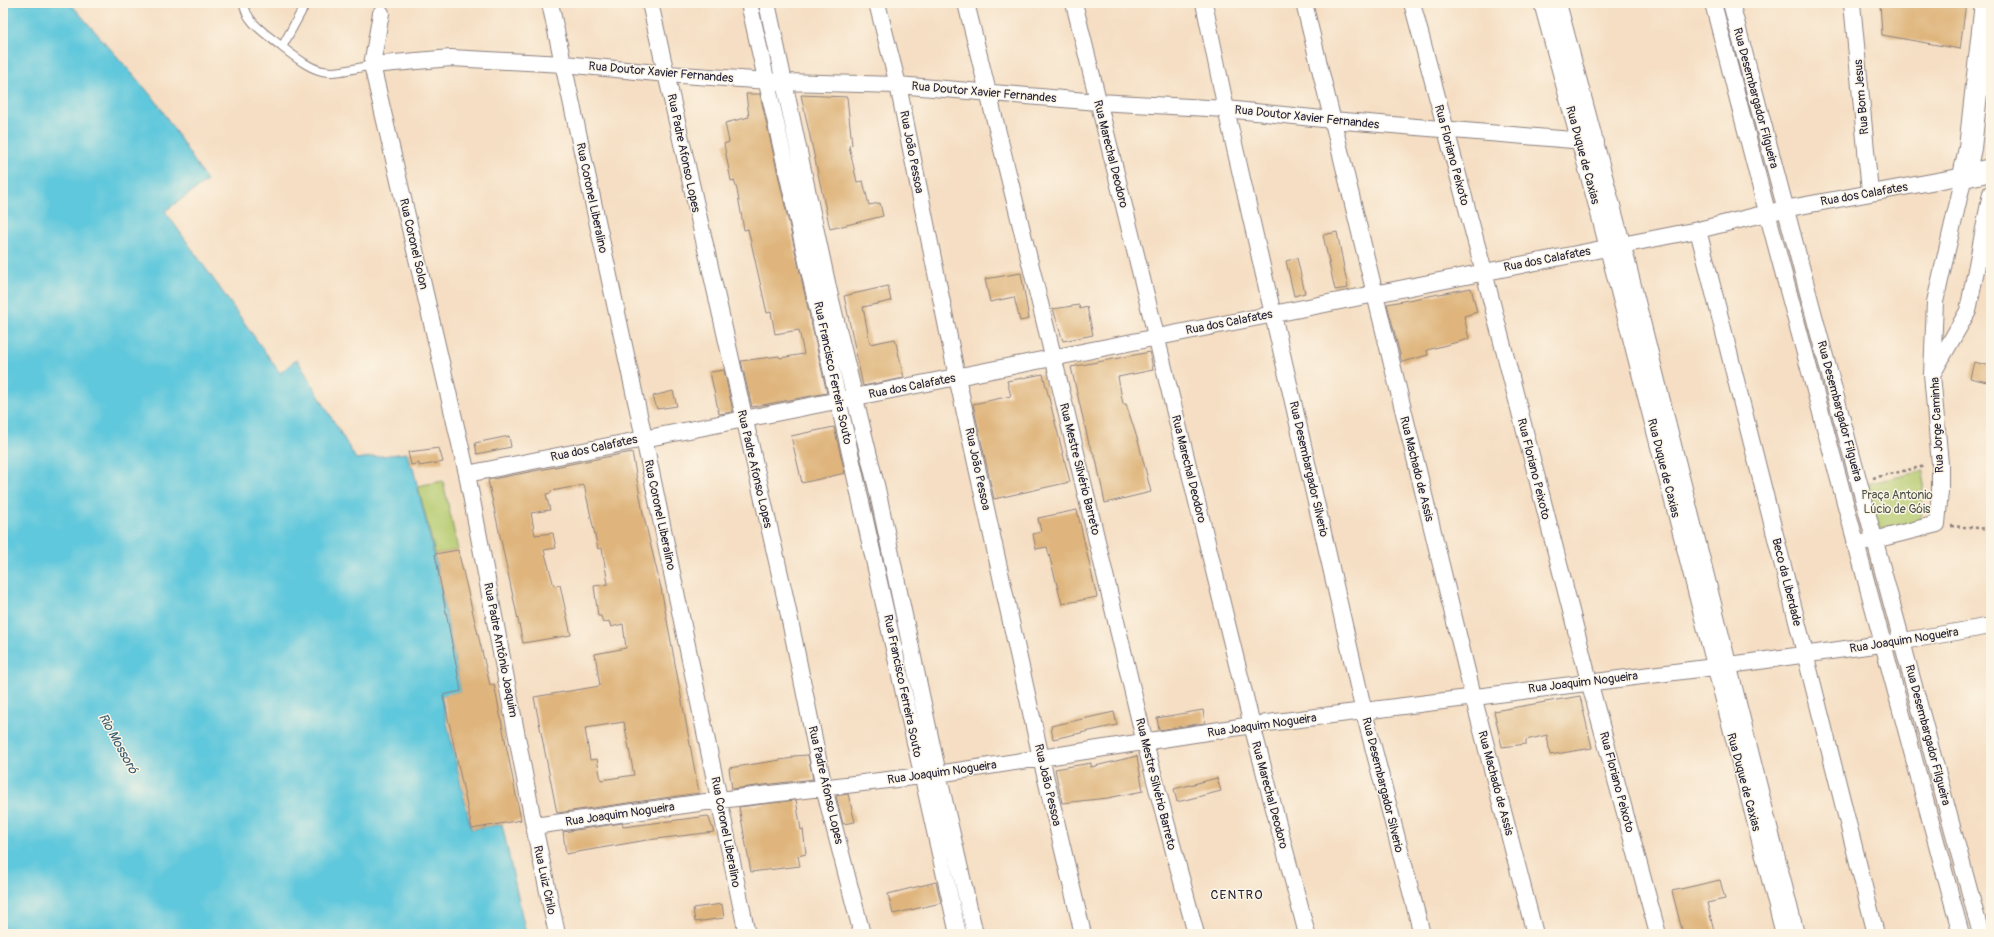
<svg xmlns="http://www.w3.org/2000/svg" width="1994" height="937" font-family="Pangolin,sans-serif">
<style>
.green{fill:#b5cb6f;stroke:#6c7655}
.water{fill:#60c8dc;stroke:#41758c}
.building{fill:#dfb57d;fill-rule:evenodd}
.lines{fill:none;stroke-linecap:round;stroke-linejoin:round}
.service-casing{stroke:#8c807f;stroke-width:10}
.minor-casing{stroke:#8c807f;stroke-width:18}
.primary-casing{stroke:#8c807f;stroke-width:24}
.path{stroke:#8c807f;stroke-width:2.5;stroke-dasharray:3 3;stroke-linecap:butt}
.service{stroke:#fff;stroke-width:8}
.minor{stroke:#fff;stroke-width:16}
.primary{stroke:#fff;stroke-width:22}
.labels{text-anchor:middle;stroke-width:3;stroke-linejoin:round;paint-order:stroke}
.street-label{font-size:12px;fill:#22223b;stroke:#fcf5e5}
.park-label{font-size:12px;fill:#4e554b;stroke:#fcf5e5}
.water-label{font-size:13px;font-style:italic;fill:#385c73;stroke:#fcf5e5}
.neighbourhood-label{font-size:13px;letter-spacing:1px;fill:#22223b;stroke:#fcf5e5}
</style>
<rect width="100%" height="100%" fill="#fcf5e5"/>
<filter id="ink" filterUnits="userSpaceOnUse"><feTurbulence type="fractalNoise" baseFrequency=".025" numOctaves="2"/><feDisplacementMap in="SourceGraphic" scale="8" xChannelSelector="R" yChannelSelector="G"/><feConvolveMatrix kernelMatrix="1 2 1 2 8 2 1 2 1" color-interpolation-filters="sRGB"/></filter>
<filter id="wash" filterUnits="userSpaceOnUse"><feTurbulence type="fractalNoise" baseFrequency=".012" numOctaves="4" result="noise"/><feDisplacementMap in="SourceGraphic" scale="16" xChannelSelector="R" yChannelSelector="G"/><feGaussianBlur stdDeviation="0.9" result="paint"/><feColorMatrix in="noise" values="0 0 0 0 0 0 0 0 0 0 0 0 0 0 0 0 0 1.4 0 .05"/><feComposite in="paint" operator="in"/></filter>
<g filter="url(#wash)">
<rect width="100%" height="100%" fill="#f5dec3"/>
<path class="green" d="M 1924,471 L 1921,522 L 1878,529 L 1866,484 Z
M 443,481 L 458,550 L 435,554 L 418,486 Z"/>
<path class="water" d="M 3,3 L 70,3 L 156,101 L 207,181 L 165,211 L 280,373 L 297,359 L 356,459 L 407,453 L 410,466 L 413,468 L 434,554 L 461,691 L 441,696 L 471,829 L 502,824 L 526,934 L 3,934 Z"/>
<g id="blocks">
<path class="building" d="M 1880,3 L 1966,3 L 1960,49 L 1882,35 Z
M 746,94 L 760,94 L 827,393 L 752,407 L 741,361 L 779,356 L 780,358 L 804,354 L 799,330 L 775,334 L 771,312 L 767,313 L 748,229 L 744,230 L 737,190 L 734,180 L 731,181 L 724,144 L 729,142 L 725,123 L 749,117 Z
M 801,95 L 847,97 L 852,145 L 849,146 L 857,182 L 863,181 L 869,205 L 880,203 L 883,216 L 830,229 Z
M 1337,232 L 1348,288 L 1335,290 L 1323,235 Z
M 1297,258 L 1305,293 L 1294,296 L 1286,261 Z
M 1021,273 L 1029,319 L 1020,321 L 1014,297 L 990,302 L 985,279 Z
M 888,286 L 891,301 L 863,307 L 870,344 L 895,339 L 904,378 L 863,386 L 844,296 Z
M 1471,288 L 1477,312 L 1464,316 L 1469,339 L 1427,350 L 1428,355 L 1402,362 L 1387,304 Z
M 1079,305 L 1080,309 L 1087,307 L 1093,335 L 1063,341 L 1053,309 Z
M 1150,352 L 1153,370 L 1118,377 L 1123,404 L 1126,404 L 1139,444 L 1151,492 L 1105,503 L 1096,459 L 1089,444 L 1071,367 Z
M 1974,362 L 1991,366 L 1991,383 L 1970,378 Z
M 724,370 L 733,412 L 719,414 L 710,372 Z
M 1043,374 L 1070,482 L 994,499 L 973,404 L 1011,396 L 1007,381 Z
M 673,391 L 677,406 L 657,409 L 653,396 Z
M 834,427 L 845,473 L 802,483 L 791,436 Z
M 509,436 L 511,447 L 477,454 L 475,443 Z
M 439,448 L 443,462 L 419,466 L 419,463 L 411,465 L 408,452 Z
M 632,452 L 643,513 L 661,588 L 699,793 L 557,813 L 534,697 L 600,686 L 595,654 L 626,648 L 623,624 L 611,627 L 609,621 L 603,623 L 601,616 L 598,616 L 594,586 L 608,584 L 602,548 L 598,549 L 584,485 L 551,491 L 551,493 L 546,494 L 550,510 L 531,513 L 535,535 L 553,533 L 556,548 L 544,550 L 554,586 L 560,585 L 571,635 L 523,643 L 488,480 ZM 624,722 L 634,775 L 601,780 L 597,759 L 590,760 L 585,728 Z
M 1077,510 L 1097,597 L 1062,604 L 1047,547 L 1036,549 L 1033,534 L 1041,532 L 1038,518 Z
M 458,550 L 490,685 L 494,684 L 521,820 L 472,829 L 443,695 L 461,691 L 435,554 Z
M 1580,696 L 1592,748 L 1550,755 L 1547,735 L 1526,740 L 1526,744 L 1502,747 L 1494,711 Z
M 1203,710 L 1205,723 L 1159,730 L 1157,718 Z
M 1114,712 L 1117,725 L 1053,739 L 1051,726 Z
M 808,755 L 813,779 L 732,789 L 729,768 L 793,758 L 793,756 Z
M 1137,756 L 1143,791 L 1108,798 L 1062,803 L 1055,769 L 1091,763 L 1091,767 Z
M 1217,778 L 1221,791 L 1177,802 L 1174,789 Z
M 848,794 L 855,822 L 843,824 L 836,796 Z
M 796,800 L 801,830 L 803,829 L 806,854 L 798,856 L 800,866 L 751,872 L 739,807 Z
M 708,816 L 714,832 L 647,840 L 566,854 L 563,832 L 622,823 L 623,827 Z
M 1720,880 L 1725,899 L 1707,903 L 1715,934 L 1683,934 L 1672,891 Z
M 936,882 L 941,903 L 893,914 L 888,894 Z
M 722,904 L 724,918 L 695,922 L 693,908 Z"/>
</g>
</g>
<g filter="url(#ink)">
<use href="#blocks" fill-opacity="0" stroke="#8c807f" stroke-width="1"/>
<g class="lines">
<g class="service-casing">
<path id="service" d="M 244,3 C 245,22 268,35 282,47
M 306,3 L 282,47 C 322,78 325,75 372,65"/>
</g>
<g class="minor-casing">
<path id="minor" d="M 550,3 L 644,438 L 747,934
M 650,3 L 786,601 L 824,788 L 862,934
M 749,3 L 958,934
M 767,3 L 829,292 L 877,489 L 938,774 L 975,934
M 877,3 L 898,85 L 957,377 L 1041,758 L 1083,934
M 966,3 L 1053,356 L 1145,743 L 1196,934
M 1074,3 L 1252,725 L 1307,934
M 1204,3 L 1226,109 L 1364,712 L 1422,934
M 1304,3 L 1473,696 L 1535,934
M 1412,3 L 1484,272 L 1589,681 L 1658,934
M 1542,3 L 1601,221 L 1784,934
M 1558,3 L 1627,262 L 1796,934
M 1713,3 L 1767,212 L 1961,934
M 1731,3 C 1812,314 1898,623 1981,934
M 1852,3 L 1870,192
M 381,13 L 372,65 L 467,474 L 534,826 L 557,934
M 372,65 L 451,58 L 564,64 L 667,74 L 784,82 L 898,85 L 1098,102 L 1226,109 L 1332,120 L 1596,142
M 1698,230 L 1876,934
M 1934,371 L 1968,311 L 1991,193
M 467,474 L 1632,243 L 1698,230 L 1784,209 L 1964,176 L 1935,302 L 1932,374 L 1940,464 L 1940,491 L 1937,524 L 1855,545
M 534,826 L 720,800 L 938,774 L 1252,725 L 1730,665 L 1903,641 L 1991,626"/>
</g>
<g class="primary-casing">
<path id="primary" d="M 1986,3 L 1970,148 L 1964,176 L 1991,170"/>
</g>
<path class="path" d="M 1873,478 L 1925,466
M 1951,526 L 1991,529"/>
<use href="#service" class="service"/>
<use href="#minor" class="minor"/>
<use href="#primary" class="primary"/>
</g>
</g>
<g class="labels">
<g class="street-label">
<text transform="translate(661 72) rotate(5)" y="4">Rua Doutor Xavier Fernandes</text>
<text transform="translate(984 92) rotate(5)" y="4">Rua Doutor Xavier Fernandes</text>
<text transform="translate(1861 97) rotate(-95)" y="4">Rua Bom Jesus</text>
<text transform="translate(1756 98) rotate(75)" y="4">Rua Desembargador Filgueira</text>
<text transform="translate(1307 117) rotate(6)" y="4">Rua Doutor Xavier Fernandes</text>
<text transform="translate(912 152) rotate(79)" y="4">Rua João Pessoa</text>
<text transform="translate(684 153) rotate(78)" y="4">Rua Padre Afonso Lopes</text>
<text transform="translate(1111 154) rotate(76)" y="4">Rua Marechal Deodoro</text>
<text transform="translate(1452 155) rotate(75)" y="4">Rua Floriano Peixoto</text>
<text transform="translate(1583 155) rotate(75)" y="4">Rua Duque de Caxias</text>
<text transform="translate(1864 194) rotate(-10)" y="4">Rua dos Calafates</text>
<text transform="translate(592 198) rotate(78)" y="4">Rua Coronel Liberalino</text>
<text transform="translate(414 244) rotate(77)" y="4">Rua Coronel Solon</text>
<text transform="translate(1547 259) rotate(-11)" y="4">Rua dos Calafates</text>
<text transform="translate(1229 322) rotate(-11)" y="4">Rua dos Calafates</text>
<text transform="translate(833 373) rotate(78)" y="4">Rua Francisco Ferreira Souto</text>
<text transform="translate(912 386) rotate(-11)" y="4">Rua dos Calafates</text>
<text transform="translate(1840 411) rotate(75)" y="4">Rua Desembargador Filgueira</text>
<text transform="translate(1937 425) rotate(-93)" y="4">Rua Jorge Caminha</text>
<text transform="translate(594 448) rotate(-12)" y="4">Rua dos Calafates</text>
<text transform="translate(1664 468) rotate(76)" y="4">Rua Duque de Caxias</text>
<text transform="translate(755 469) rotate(77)" y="4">Rua Padre Afonso Lopes</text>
<text transform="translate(978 469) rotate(78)" y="4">Rua João Pessoa</text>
<text transform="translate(1080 469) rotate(76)" y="4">Rua Mestre Silvério Barreto</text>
<text transform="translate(1189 469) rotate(76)" y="4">Rua Marechal Deodoro</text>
<text transform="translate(1309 469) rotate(77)" y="4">Rua Desembargador Silverio</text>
<text transform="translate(1417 469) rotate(76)" y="4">Rua Machado de Assis</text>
<text transform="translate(1534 469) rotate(76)" y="4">Rua Floriano Peixoto</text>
<text transform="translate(660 515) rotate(78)" y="4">Rua Coronel Liberalino</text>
<text transform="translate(1787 582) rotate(76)" y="4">Beco da Liberdade</text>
<text transform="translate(1904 640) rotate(-9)" y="4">Rua Joaquim Nogueira</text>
<text transform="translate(501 650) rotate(79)" y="4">Rua Padre Antônio Joaquim</text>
<text transform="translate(1583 682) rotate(-7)" y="4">Rua Joaquim Nogueira</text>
<text transform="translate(903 686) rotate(78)" y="4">Rua Francisco Ferreira Souto</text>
<text transform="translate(1262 725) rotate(-8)" y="4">Rua Joaquim Nogueira</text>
<text transform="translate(1928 735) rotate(75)" y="4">Rua Desembargador Filgueira</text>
<text transform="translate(942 772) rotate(-8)" y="4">Rua Joaquim Nogueira</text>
<text transform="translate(1617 782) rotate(75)" y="4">Rua Floriano Peixoto</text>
<text transform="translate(1744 782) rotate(75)" y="4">Rua Duque de Caxias</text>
<text transform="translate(1496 783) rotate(75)" y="4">Rua Machado de Assis</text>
<text transform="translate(1156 784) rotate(76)" y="4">Rua Mestre Silvério Barreto</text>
<text transform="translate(826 785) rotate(77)" y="4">Rua Padre Afonso Lopes</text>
<text transform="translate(1048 785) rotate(77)" y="4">Rua João Pessoa</text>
<text transform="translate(1383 785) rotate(76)" y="4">Rua Desembargador Silverio</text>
<text transform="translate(1270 795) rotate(75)" y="4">Rua Marechal Deodoro</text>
<text transform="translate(620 814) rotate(-8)" y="4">Rua Joaquim Nogueira</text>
<text transform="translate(726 832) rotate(79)" y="4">Rua Coronel Liberalino</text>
<text transform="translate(545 880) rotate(78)" y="4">Rua Luiz Cirilo</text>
</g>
<g class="park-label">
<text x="1897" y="499">Praça Antonio<tspan x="1897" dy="14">Lúcio de Góis</tspan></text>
</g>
<g class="water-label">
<text transform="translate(119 743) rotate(61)" y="5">Rio Mossoró</text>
</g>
<g class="neighbourhood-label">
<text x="1237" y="899">CENTRO</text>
</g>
</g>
<rect width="1994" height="937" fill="none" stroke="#fcf5e5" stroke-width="16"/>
</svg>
